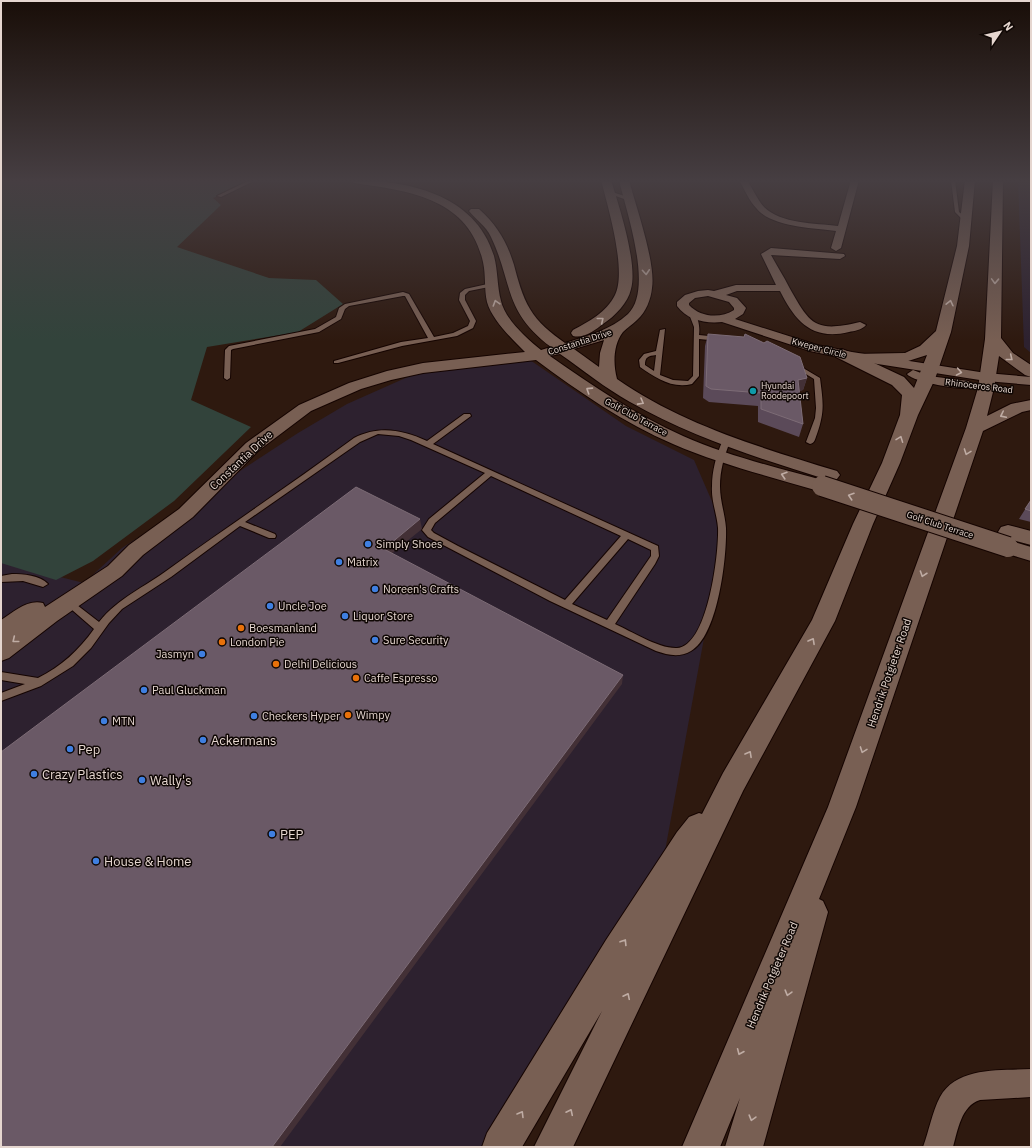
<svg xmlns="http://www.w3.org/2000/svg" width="1032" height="1148" font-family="'IBM Plex Sans',sans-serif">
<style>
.commercial{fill:#2d212f}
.green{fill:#32433b}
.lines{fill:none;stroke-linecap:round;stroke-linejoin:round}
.service-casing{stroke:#150400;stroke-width:2}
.minor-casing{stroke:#150400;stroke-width:2}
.tertiary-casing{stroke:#150400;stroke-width:2}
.secondary-casing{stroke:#150400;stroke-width:2}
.service{fill:#785f53;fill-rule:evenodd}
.minor{fill:#785f53;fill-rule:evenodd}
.tertiary{fill:#785f53;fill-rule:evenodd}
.secondary{fill:#785f53;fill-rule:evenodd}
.tertiary-bridge-casing{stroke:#150400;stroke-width:22;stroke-linecap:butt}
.tertiary-bridge{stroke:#785f53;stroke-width:20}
.wall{fill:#5b4a59}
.shaded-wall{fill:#433036}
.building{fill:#6a5966;stroke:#7d6c76}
.oneway{stroke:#bfaca4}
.culture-dot{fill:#0f9aa8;stroke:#0f0704;stroke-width:1.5}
.shop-dot{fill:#3f7fe0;stroke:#0f0704;stroke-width:1.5}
.food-dot{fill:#e8710a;stroke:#0f0704;stroke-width:1.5}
.labels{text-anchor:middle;stroke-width:3;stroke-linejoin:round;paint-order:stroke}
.far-street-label{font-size:9px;fill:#e5d6cf;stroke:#0f0704}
.far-poi-label{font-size:9px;fill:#e5d6cf;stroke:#0f0704;text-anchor:start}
.street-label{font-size:11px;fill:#e5d6cf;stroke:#0f0704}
.poi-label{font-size:11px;fill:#e5d6cf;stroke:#0f0704;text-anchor:start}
.near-poi-label{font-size:13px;fill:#e5d6cf;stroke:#0f0704;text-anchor:start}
</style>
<rect width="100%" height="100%" fill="#2e190f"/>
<path class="commercial" d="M 1018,180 L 1031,180 L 1031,353 L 1024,347 Z
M 530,360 L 626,426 L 694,460 L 724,529 L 663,862 L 488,1147 L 1,1147 L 1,562 L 84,583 L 122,548 L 298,433 L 347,404 L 428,368 Z"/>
<path class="green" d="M 1,180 L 257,180 L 213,198 L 221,205 L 177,247 L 269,278 L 316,280 L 343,304 L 298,332 L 207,347 L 191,400 L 251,427 L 174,501 L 93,561 L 56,580 L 1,563 Z"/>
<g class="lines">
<g class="service-casing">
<path id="service" d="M 250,180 L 256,180 L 221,197 L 217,196 Z
M 951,180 L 955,180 L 959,212 L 969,220 L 969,222 L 965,222 L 955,212 Z
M 609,191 L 631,198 L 631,199 L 627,200 L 607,193 Z
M 492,283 L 495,285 L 494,286 L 469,291 L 465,295 L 465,300 L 476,321 L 473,328 L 457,336 L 402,346 L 338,363 L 334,363 L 334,361 L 401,342 L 428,338 L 405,296 L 403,296 L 349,306 L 345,309 L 341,319 L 319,332 L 233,349 L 231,350 L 230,378 L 227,380 L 224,378 L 225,350 L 229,346 L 315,329 L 336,317 L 339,308 L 345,304 L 403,292 L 409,294 L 434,337 L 453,333 L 468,326 L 470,321 L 459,300 L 460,293 L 465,289 Z
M 692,312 C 699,316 700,328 699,335 L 719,337 L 722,339 L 719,341 L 699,339 L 699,376 L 692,384 C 672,389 656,378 640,367 L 639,360 L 644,354 L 656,351 L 660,330 L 665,329 L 660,375 L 673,380 L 688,381 L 693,376 L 694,327 L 689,314 ZM 656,355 L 654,371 L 645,365 C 645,357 648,356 656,355 Z
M 793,362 L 820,378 C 823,402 825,411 817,434 C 815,439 815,443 810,444 L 806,442 L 815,418 L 816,408 L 814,379 L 791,365 L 790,364 Z
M 464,414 L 470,414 L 471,416 L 433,444 L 658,546 L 659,556 L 655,564 L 615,624 C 631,631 659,649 677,648 C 708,646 719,553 718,528 C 717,514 711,501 712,486 C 712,471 716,456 722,442 L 726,440 L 729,440 L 730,442 C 724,456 720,471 720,486 C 720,501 725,514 726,528 C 727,557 718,636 691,651 C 679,658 668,655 656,651 L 550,601 L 428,537 L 422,530 L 429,519 L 485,473 L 411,440 L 399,436 L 378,434 L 360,442 L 245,522 L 275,534 L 276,536 L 275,538 L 269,538 L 240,526 L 171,577 L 122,609 L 109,623 L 91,648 L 73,666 L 41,686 L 1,701 L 1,693 L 25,684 L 1,680 L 1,672 L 38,678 C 62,666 79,650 94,629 L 71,609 L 69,607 L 71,605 L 77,605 L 99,622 C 118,598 145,587 169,569 C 230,525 293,483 354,438 C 379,425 403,430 427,441 ZM 491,476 L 621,536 L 565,600 L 458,546 L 434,533 L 431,530 L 435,523 ZM 628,539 L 651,550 L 651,556 L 607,620 L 572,604 Z
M 12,574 C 23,574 40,575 48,584 L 43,587 L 23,581 L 1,582 L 1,576 Z"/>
</g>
<g class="minor-casing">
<path id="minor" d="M 739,180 L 747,180 C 753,189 757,199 764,207 C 781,224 815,223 838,226 L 851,180 L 859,180 L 841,248 L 836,251 L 831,248 L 836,231 C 814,228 772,227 757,209 C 749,201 745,190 739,180 Z
M 771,248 L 844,254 L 845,256 L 840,259 L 771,255 C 777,266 784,277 789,287 C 810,324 814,333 860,322 L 866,325 C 862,330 854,331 849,332 C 812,341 795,321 780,291 L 737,291 L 726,295 L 737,298 L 746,308 L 743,314 L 735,319 L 817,345 L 852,352 L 986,373 L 1031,377 L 1031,385 L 986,381 L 852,360 L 810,351 L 722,322 C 706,324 687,320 677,306 L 677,302 L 685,295 L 698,291 L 708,290 L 714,291 L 736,285 L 776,285 L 761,254 ZM 708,296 L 729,302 L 734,308 L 734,310 C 720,319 700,317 689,305 L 689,303 L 695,298 Z
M 913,370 L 929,376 L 968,381 L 974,385 C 969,393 912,382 907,374 Z
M 1031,1069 L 1031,1097 L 980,1100 C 961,1106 958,1130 953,1147 L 923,1147 C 929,1131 932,1112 940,1097 C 957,1066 1001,1071 1031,1069 Z"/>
</g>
<g class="tertiary-casing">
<path id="tertiary" d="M 349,180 C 406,180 475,193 494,256 C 498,271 497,286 501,301 C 505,319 527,339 541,350 L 551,347 C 503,311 513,283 491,237 C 486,226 476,220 469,211 L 471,209 L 479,209 C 497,225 507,242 514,265 C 518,280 522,296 530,309 C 538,323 551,333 565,343 C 587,336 611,330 628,314 C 654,289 626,211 619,180 L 629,180 C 636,207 656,263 652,288 C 651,299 646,312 637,320 C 633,324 627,328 623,332 C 613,345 613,364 617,379 C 683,425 762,448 837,471 L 840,475 L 837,479 L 831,481 L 825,479 C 758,458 691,437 630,402 C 605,388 583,370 560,354 L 550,356 C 593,386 636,415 683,436 C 730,457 780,468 829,482 L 831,486 L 829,490 L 822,492 L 815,490 C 768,476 719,464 673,444 C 624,423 579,392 536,360 L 423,373 L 391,380 L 361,389 L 311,411 L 258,451 L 193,517 L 143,555 L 122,576 L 57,621 L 9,658 L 1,661 L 1,620 C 14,612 27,599 43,603 L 45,607 L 108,566 L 129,545 L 179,509 L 246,443 L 299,405 L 349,383 L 387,371 L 423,363 L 525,352 C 512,339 492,320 487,302 C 484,289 486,275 483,262 C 469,198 409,191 354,183 ZM 604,340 L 600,353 L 599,367 L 574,349 Z
M 601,180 L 611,180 C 619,206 638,264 631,289 C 628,303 615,316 603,324 C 595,330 584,339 573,336 L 571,333 L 573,330 C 588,322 607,312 615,295 C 627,271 608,207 601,180 Z
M 1008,525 L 1031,531 L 1031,545 L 1001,537 L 998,532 L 1001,527 Z
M 1008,540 L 1031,547 L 1031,561 L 1001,552 L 998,547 L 1001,542 Z"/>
</g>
<g class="secondary-casing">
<path id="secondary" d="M 965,180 L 975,180 L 969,246 L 951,332 L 935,379 L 918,415 L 900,463 L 873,524 L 835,621 L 743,791 L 573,1147 L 534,1147 L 602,1011 L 522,1147 L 482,1147 L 487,1133 L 606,940 L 677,832 L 689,817 L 699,813 L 702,814 L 723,773 L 812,620 L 853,524 L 882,463 L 900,415 L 902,395 L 892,385 L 836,357 L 834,354 L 836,351 L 842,349 L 854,354 L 905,353 L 920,346 L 936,331 L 957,246 ZM 927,355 L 914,388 L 904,377 L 872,362 L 905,362 Z
M 993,180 L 1003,180 L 1001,338 L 1013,353 L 1031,365 L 1031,377 L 1025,375 L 999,356 L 994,388 L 987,416 L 1011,404 L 1031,400 L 1031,410 L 1022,412 L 983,431 L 856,807 L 819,899 L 823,901 L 828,912 L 763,1147 L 725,1147 L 740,1098 L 720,1147 L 682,1147 L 828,807 L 966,428 L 978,388 L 985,339 Z"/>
</g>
<use href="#service" class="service"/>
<use href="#minor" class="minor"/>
<use href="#tertiary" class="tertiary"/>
<use href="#secondary" class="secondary"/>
<g class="tertiary-bridge-casing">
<path id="tertiary-bridge" d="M 822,486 L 1008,547"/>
</g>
<use href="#tertiary-bridge" class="tertiary-bridge"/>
</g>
<path class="wall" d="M 708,334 L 807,378 L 803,390 L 799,391 L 803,424 L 799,437 L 758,422 L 758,406 L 709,402 L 703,398 L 705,346 Z
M 1031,500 L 1031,522 L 1019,519 Z"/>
<path class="shaded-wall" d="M 807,378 L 803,390 L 794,392 L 798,380 Z
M 420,519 L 422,529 L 385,559 L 384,549 Z
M 623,675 L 622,684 L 280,1147 L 272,1147 Z"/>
<path class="building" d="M 708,334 L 744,337 L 745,334 L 764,343 L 767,341 L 800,357 L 807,378 L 798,380 L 803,424 L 761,409 L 761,393 L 711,389 L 706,386 Z
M 356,487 L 420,519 L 384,549 L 623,675 L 272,1147 L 1,1147 L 1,752 Z
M 1031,500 L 1031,511 L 1025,509 Z"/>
<defs><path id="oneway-chevron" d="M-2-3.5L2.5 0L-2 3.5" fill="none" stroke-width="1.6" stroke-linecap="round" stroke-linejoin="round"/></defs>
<g class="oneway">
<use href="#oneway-chevron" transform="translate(646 272) rotate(86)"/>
<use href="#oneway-chevron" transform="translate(995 281) rotate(92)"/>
<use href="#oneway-chevron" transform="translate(496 303) rotate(-107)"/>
<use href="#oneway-chevron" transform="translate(950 303) rotate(-77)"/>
<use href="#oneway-chevron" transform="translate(601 320) rotate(-39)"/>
<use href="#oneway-chevron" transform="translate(1010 358) rotate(39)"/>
<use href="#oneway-chevron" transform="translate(959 372) rotate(10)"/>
<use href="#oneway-chevron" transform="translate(589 390) rotate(-147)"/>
<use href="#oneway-chevron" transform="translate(641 402) rotate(29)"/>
<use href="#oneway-chevron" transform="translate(1003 415) rotate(154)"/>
<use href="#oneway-chevron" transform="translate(900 439) rotate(-69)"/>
<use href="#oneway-chevron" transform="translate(967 452) rotate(110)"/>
<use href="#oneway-chevron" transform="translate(784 475) rotate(-163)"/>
<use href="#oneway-chevron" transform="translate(851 496) rotate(-162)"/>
<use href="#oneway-chevron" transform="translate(923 574) rotate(109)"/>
<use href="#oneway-chevron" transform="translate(15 640) rotate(141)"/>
<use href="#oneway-chevron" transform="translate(812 641) rotate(-61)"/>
<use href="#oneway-chevron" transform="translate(863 750) rotate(110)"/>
<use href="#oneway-chevron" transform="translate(749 754) rotate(-61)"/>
<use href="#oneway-chevron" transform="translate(624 942) rotate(-58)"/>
<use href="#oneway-chevron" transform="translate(788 993) rotate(106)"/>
<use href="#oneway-chevron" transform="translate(627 996) rotate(-64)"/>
<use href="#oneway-chevron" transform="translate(740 1052) rotate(113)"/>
<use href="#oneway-chevron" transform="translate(570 1112) rotate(-64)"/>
<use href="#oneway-chevron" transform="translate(521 1114) rotate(-59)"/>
<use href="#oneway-chevron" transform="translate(752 1118) rotate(106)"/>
</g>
<linearGradient id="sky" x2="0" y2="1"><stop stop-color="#190e08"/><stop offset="0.53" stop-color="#463e42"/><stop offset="1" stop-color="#463e42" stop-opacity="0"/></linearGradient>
<rect width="1032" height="341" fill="url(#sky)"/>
<circle class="culture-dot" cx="753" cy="391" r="4"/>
<g class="shop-dot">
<circle cx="368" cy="544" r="4"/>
<circle cx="339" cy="562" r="4"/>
<circle cx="375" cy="589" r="4"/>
<circle cx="270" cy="606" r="4"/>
<circle cx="345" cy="616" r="4"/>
<circle cx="375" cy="640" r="4"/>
<circle cx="202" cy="654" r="4"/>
<circle cx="144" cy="690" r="4"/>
<circle cx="254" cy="716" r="4"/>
<circle cx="104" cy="721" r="4"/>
<circle cx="203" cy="740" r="4"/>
<circle cx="70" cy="749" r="4"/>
<circle cx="34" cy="774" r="4"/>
<circle cx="142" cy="780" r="4"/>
<circle cx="272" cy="834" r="4"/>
<circle cx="96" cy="861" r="4"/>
</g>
<g class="food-dot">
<circle cx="241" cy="628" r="4"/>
<circle cx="222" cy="642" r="4"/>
<circle cx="276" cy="664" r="4"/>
<circle cx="356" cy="678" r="4"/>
<circle cx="348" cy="715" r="4"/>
</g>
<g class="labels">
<g class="far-street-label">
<text transform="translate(580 342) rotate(-18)" y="3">Constantia Drive</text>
<text transform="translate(819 348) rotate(15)" y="3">Kweper Circle</text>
<text transform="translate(979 386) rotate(7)" y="3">Rhinoceros Road</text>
<text transform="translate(636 417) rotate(28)" y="3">Golf Club Terrace</text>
<text transform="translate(940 525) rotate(18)" y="3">Golf Club Terrace</text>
</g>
<g class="far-poi-label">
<text x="761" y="389">Hyundai<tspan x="761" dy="10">Roodepoort</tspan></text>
</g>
<g class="street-label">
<text transform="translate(241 460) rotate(-43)" y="4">Constantia Drive</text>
<text transform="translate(889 673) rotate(-71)" y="4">Hendrik Potgieter Road</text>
<text transform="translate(772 975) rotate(-67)" y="4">Hendrik Potgieter Road</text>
</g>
<g class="poi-label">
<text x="376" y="548">Simply Shoes</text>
<text x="347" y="566">Matrix</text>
<text x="383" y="593">Noreen's Crafts</text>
<text x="278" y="610">Uncle Joe</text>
<text x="353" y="620">Liquor Store</text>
<text x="249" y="632">Boesmanland</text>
<text x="383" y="644">Sure Security</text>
<text x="230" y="646">London Pie</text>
<text x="194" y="658" text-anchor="end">Jasmyn</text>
<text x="284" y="668">Delhi Delicious</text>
<text x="364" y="682">Caffe Espresso</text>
<text x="152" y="694">Paul Gluckman</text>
<text x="356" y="719">Wimpy</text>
<text x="262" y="720">Checkers Hyper</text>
<text x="112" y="725">MTN</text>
</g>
<g class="near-poi-label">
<text x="211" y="745">Ackermans</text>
<text x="78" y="754">Pep</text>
<text x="42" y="779">Crazy Plastics</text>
<text x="150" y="785">Wally's</text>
<text x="280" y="839">PEP</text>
<text x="104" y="866">House &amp; Home</text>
</g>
</g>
<rect width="1032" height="1148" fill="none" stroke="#e5d6cf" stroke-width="4"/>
<g transform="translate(1000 32) rotate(55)" stroke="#0f0704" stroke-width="3" paint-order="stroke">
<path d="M0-3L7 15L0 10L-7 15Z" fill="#e5d6cf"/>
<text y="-6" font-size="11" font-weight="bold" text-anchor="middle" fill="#e5d6cf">N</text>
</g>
</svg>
